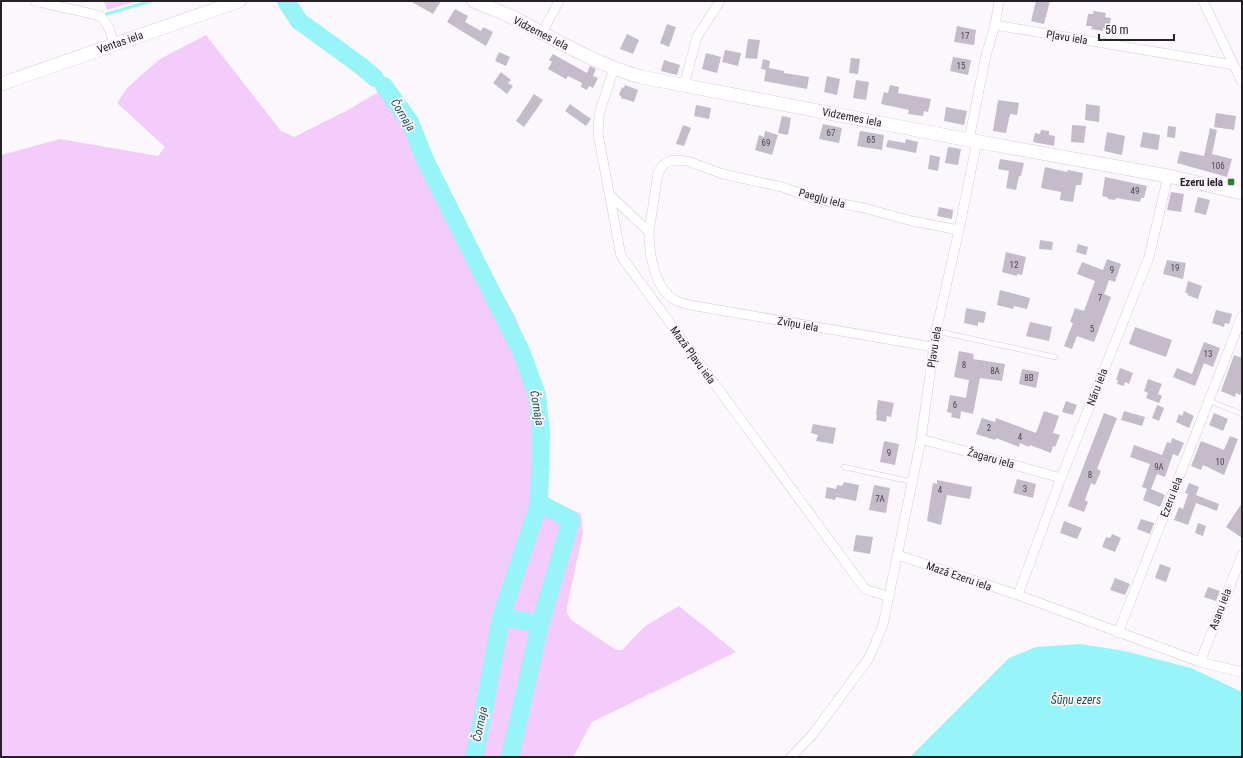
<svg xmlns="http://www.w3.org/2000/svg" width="1243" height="758" font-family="'Roboto Condensed',sans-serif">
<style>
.green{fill:#f3ccfb}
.water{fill:#97f4f9}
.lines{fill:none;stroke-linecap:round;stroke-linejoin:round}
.stream{stroke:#97f4f9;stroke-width:3}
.river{stroke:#97f4f9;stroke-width:18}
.building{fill:#c5bbca}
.lane-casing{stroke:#d5c9d8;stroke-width:5.5}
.street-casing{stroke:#d5c9d8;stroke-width:10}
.secondary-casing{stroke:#d5c9d8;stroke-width:14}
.lane{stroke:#fff;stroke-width:4.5}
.street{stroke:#fff;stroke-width:9}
.secondary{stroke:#fff;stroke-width:13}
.poi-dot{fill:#278131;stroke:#fcf7fd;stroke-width:1.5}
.labels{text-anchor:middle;stroke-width:3.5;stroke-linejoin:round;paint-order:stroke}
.number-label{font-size:9px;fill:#4d484f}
.street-label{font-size:11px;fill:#252126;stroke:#fcf7fd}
.poi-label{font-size:11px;font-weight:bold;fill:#252126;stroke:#fcf7fd;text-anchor:end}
.water-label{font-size:12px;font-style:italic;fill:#205659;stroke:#fcf7fd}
</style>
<rect width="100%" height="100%" fill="#fcf7fd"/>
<path class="green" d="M 104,1 L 137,1 L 107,10 Z
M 206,35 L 281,131 L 294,137 L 346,111 L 390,85 L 415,115 L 461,220 L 515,316 L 547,401 L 547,498 L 581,514 L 583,533 L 567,606 L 567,613 L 571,620 L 616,650 L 622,650 L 645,626 L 679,606 L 736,652 L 592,722 L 573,757 L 1,757 L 1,155 L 60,139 L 158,156 L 165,147 L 117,103 L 128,87 L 160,59 Z"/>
<path class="water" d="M 1080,644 L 1125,651 L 1191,668 L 1242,692 L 1242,757 L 910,757 L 1009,658 L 1036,647 Z"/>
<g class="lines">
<path class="stream" d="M 107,14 L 151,1"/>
<path class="river" d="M 286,1 L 299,21 L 361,66 L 375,78
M 384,86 L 410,122 L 425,160 L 521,351 L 537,395 L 541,433 L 539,503 L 501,617 L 482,719 L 474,757
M 501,617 L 540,624
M 510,757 L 540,624 L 571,520 L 539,503"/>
</g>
<path class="building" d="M 410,1 L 441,1 L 433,14 Z
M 1036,1 L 1050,1 L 1044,24 L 1031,21 Z
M 455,9 L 468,16 L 465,22 L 481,31 L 483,27 L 493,32 L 486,46 L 447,22 Z
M 1094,11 L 1106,13 L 1105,17 L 1111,18 L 1109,29 L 1103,28 L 1103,31 L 1091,29 L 1092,26 L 1086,26 L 1088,14 L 1093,14 Z
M 667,24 L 676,27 L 669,47 L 660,43 Z
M 957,26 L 976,30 L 974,45 L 954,42 Z
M 627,34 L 639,40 L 633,54 L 620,49 Z
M 748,39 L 760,40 L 757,59 L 745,58 Z
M 725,50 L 741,53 L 738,66 L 722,62 Z
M 499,52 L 510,57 L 506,66 L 495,61 Z
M 706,53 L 721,57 L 717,73 L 702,69 Z
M 553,54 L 587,73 L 590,66 L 596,69 L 593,76 L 598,78 L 593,88 L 589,86 L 587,90 L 581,87 L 582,83 L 568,76 L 566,79 L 548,69 L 552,62 L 549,60 Z
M 953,57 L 971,60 L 968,75 L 950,71 Z
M 851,58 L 860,59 L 858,74 L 849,73 Z
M 763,59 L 770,61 L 769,68 L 784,71 L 784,73 L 809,77 L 807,89 L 764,81 L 766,70 L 761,69 Z
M 664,60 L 680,65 L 677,75 L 661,71 Z
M 501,72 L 511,80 L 508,83 L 513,86 L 507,94 L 493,83 Z
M 827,76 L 840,79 L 837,95 L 824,92 Z
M 856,80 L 869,82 L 866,100 L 853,98 Z
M 625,85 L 638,90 L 634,102 L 621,98 L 621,96 L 619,95 L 622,87 L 624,88 Z
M 890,85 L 899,87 L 898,93 L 931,99 L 928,112 L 924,111 L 923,116 L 908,114 L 909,110 L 881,104 L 884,92 L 888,93 Z
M 534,94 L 543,100 L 524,127 L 516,121 Z
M 998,100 L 1019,103 L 1017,115 L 1010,114 L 1006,133 L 993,131 Z
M 570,104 L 591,119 L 586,126 L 565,111 Z
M 1086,104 L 1100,106 L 1099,122 L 1085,120 Z
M 696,105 L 711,108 L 709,119 L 694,116 Z
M 946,107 L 967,111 L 964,125 L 944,121 Z
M 1216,113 L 1236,116 L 1234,130 L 1214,127 Z
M 782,116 L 791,118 L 788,135 L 778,133 Z
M 823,124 L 842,128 L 839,143 L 819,139 Z
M 683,125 L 691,128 L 684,146 L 676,144 Z
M 1072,125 L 1086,126 L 1084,143 L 1071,142 Z
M 1168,126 L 1176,127 L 1175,138 L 1167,137 Z
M 1210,128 L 1217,130 L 1212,154 L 1232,159 L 1227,177 L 1177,163 L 1180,151 L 1204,156 Z
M 1041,130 L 1049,131 L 1049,135 L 1055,136 L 1054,146 L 1033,142 L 1035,133 L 1040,134 Z
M 765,131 L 778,135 L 772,155 L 755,150 L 759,135 L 764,137 Z
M 860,131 L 884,135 L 882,150 L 857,146 Z
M 1107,132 L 1125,136 L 1122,155 L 1104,151 Z
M 1143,132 L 1160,135 L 1158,150 L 1140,147 Z
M 906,139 L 918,142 L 916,153 L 886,147 L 888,140 L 905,143 Z
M 948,147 L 961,149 L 958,165 L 945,163 Z
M 930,155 L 940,157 L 938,171 L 928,169 Z
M 1000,159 L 1024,163 L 1021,176 L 1019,176 L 1016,190 L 1006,188 L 1009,171 L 998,169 Z
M 1045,167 L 1067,172 L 1068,170 L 1083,173 L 1081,185 L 1076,185 L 1073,202 L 1060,200 L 1061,192 L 1041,188 Z
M 1105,177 L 1147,186 L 1144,198 L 1141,198 L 1140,202 L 1116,198 L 1115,200 L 1108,199 L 1107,197 L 1102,196 Z
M 1171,192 L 1184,194 L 1181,212 L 1167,210 Z
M 1198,197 L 1210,200 L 1206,215 L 1194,212 Z
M 939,207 L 953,210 L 952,219 L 937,216 Z
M 1040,240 L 1053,242 L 1052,250 L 1039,249 Z
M 1078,244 L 1088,247 L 1086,255 L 1076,252 Z
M 1006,252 L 1026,257 L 1022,275 L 1017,274 L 1017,276 L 1002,272 Z
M 1107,259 L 1121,264 L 1115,282 L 1109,280 L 1104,294 L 1111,297 L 1094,342 L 1077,336 L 1072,349 L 1064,346 L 1073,323 L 1070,322 L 1075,308 L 1084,311 L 1095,281 L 1077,274 L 1082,262 L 1103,270 Z
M 1167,260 L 1186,263 L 1183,279 L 1163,274 Z
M 1188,281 L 1202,286 L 1198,299 L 1187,295 L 1188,293 L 1185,293 Z
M 1000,290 L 1030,298 L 1027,309 L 1014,306 L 1013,309 L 997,305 Z
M 966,308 L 986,312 L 984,323 L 978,322 L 978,326 L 964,323 Z
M 1216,310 L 1232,314 L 1229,324 L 1225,323 L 1224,327 L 1212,323 Z
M 1030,322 L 1052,327 L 1049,341 L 1026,336 Z
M 1135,327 L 1172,340 L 1166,357 L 1129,344 Z
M 1204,342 L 1220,348 L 1213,367 L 1204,363 L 1195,386 L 1173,377 L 1177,368 L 1192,374 Z
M 959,351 L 974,354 L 973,359 L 1005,364 L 1002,381 L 980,378 L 973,414 L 961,411 L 960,419 L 951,417 L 952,413 L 947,412 L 950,395 L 966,398 L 969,380 L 954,377 Z
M 1234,355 L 1242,358 L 1242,389 L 1240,395 L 1236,393 L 1235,397 L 1221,391 Z
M 1120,368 L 1133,373 L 1129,384 L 1125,382 L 1124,386 L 1117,384 L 1118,380 L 1116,380 Z
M 1022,369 L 1039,372 L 1036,388 L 1019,384 Z
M 1148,379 L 1162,384 L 1158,394 L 1162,396 L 1159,403 L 1146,398 L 1148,393 L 1144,391 Z
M 878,400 L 894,403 L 891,417 L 887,416 L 886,422 L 876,420 L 877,415 L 876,415 Z
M 1066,401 L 1077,405 L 1073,415 L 1062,412 Z
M 1157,405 L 1164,408 L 1159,421 L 1152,418 Z
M 1044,411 L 1059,416 L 1053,433 L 1060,435 L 1055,447 L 1053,446 L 1051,453 L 1030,445 L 1029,447 L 1020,443 L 1019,447 L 996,438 L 995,440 L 976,434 L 982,418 L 995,422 L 996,418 L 1036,433 Z
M 1124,411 L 1145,417 L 1142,426 L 1121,420 Z
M 1184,411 L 1194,416 L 1189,428 L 1176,422 L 1179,414 L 1182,416 Z
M 1104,413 L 1117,418 L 1097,469 L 1101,471 L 1095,485 L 1091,483 L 1085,500 L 1088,502 L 1084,512 L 1068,506 Z
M 1214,413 L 1228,419 L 1223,431 L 1209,425 Z
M 813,424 L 836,428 L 833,444 L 816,441 L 818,435 L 811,433 Z
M 1230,436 L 1238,439 L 1224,475 L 1203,465 L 1201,470 L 1191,466 L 1201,441 L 1224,450 Z
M 1172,438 L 1184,443 L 1178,456 L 1173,454 L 1165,477 L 1157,474 L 1151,489 L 1165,495 L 1160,507 L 1143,500 L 1147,489 L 1142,487 L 1150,464 L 1130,457 L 1134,445 L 1162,455 L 1167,442 L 1171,443 Z
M 884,441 L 899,444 L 895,465 L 880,462 Z
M 1017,479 L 1036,484 L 1033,498 L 1013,493 Z
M 937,480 L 972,487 L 970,499 L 947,495 L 941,525 L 927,521 L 933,483 L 937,484 Z
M 844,482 L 859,485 L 856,501 L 836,497 L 835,500 L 825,498 L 827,487 L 836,489 L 837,485 L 842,486 Z
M 1189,483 L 1199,487 L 1196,495 L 1219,504 L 1217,511 L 1196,503 L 1188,525 L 1174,520 L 1179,507 L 1183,509 L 1188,494 L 1185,493 Z
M 874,485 L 890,488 L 886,513 L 869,510 Z
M 1242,503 L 1242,538 L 1226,527 Z
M 1141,519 L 1154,523 L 1150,534 L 1137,529 Z
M 1064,521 L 1082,528 L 1077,539 L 1060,533 Z
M 1198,523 L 1206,526 L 1203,536 L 1195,533 Z
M 1112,534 L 1121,538 L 1115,552 L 1102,547 L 1106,537 L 1110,538 Z
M 856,535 L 873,537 L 870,554 L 853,551 Z
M 1160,564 L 1171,568 L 1166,582 L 1155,578 Z
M 1115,578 L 1130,584 L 1125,595 L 1110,590 Z
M 1208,587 L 1220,591 L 1216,601 L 1204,597 Z"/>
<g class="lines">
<g class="lane-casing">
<path id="lane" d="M 936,331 L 1055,357
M 1209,401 L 1240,413 L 1242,415
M 844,467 L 913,482"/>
</g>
<g class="street-casing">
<path id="street" d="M 35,1 L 101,16 L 109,28 L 114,44
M 1203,1 L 1242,82
M 995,25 L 1234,65
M 542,33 L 559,1
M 614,68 L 599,114 L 598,134 L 621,256 L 865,589 L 889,597
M 684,85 L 697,37 L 720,1
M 969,140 L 986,55 L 995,25 L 999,1
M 610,195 L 649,232 C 649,253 654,288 675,300 C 679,302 685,304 690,305 L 933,347
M 649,232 L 658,173 L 663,165 L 672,160 L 687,161 L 723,174 L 782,187 L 813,198 L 864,208 L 912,221 L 959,230
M 921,439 L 1061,478
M 898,555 L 1018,595 L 1200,662 L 1242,672
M 1018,595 L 1061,478 L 1149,257 L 1168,176
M 1118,633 L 1242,316
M 1200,662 L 1242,555
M 791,757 L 813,734 L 869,658 L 883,625 L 921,439 L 936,331 L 959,230 L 977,141"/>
</g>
<g class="secondary-casing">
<path id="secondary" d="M 474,1 C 490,8 507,14 522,22 C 561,43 599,65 641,77 L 969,140 L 1168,176 L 1242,193
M 1,84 L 239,1"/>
</g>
<use href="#lane" class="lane"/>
<use href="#street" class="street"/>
<use href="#secondary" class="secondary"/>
</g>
<rect class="poi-dot" x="1227" y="178" width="8" height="8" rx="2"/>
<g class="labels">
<g class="number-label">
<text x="965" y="39">17</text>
<text x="961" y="69">15</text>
<text x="831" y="136">67</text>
<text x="871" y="143">65</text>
<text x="766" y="146">69</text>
<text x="1218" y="169">106</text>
<text x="1135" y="194">49</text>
<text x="1014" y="268">12</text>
<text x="1175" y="271">19</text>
<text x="1112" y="273">9</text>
<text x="1100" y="301">7</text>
<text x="1092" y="332">5</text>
<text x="1208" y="357">13</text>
<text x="964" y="368">8</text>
<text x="995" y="374">8A</text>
<text x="1029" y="381">8B</text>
<text x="955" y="408">6</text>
<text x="989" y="431">2</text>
<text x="1020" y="440">4</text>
<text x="889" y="456">9</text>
<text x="1220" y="465">10</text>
<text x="1159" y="470">9A</text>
<text x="1090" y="478">8</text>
<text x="1025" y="492">3</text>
<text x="940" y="493">4</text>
<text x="880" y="502">7A</text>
</g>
<g class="street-label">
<text transform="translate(541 33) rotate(27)" y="4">Vidzemes iela</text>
<text transform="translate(1067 37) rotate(9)" y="4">Pļavu iela</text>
<text transform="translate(120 42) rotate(-19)" y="4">Ventas iela</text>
<text transform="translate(852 117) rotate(11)" y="4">Vidzemes iela</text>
<text transform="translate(822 198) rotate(15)" y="4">Paegļu iela</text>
<text transform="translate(798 324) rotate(10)" y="4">Zvīņu iela</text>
<text transform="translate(934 347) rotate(-81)" y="4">Pļavu iela</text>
<text transform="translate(693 355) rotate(54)" y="4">Mazā Pļavu iela</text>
<text transform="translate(1097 387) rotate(-69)" y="4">Nāru iela</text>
<text transform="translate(991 458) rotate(16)" y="4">Žagaru iela</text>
<text transform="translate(1171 497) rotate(-69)" y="4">Ezeru iela</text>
<text transform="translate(959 576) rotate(19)" y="4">Mazā Ezeru iela</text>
<text transform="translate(1220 609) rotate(-69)" y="4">Asaru iela</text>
</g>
<g class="poi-label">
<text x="1223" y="186">Ezeru iela</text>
</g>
<g class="water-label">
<text transform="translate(403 115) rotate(58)" y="4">Čornaja</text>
<text transform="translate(537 408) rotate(80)" y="4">Čornaja</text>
<text x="1076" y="704">Šūņu ezers</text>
<text transform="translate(480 724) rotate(-79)" y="4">Čornaja</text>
</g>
</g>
<rect width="1243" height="758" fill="none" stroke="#252126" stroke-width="4"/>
<path d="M1099 34v6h75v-6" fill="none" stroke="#252126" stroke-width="2"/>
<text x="1105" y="34" font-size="12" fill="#252126" stroke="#fcf7fd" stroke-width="3" paint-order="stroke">50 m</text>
</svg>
